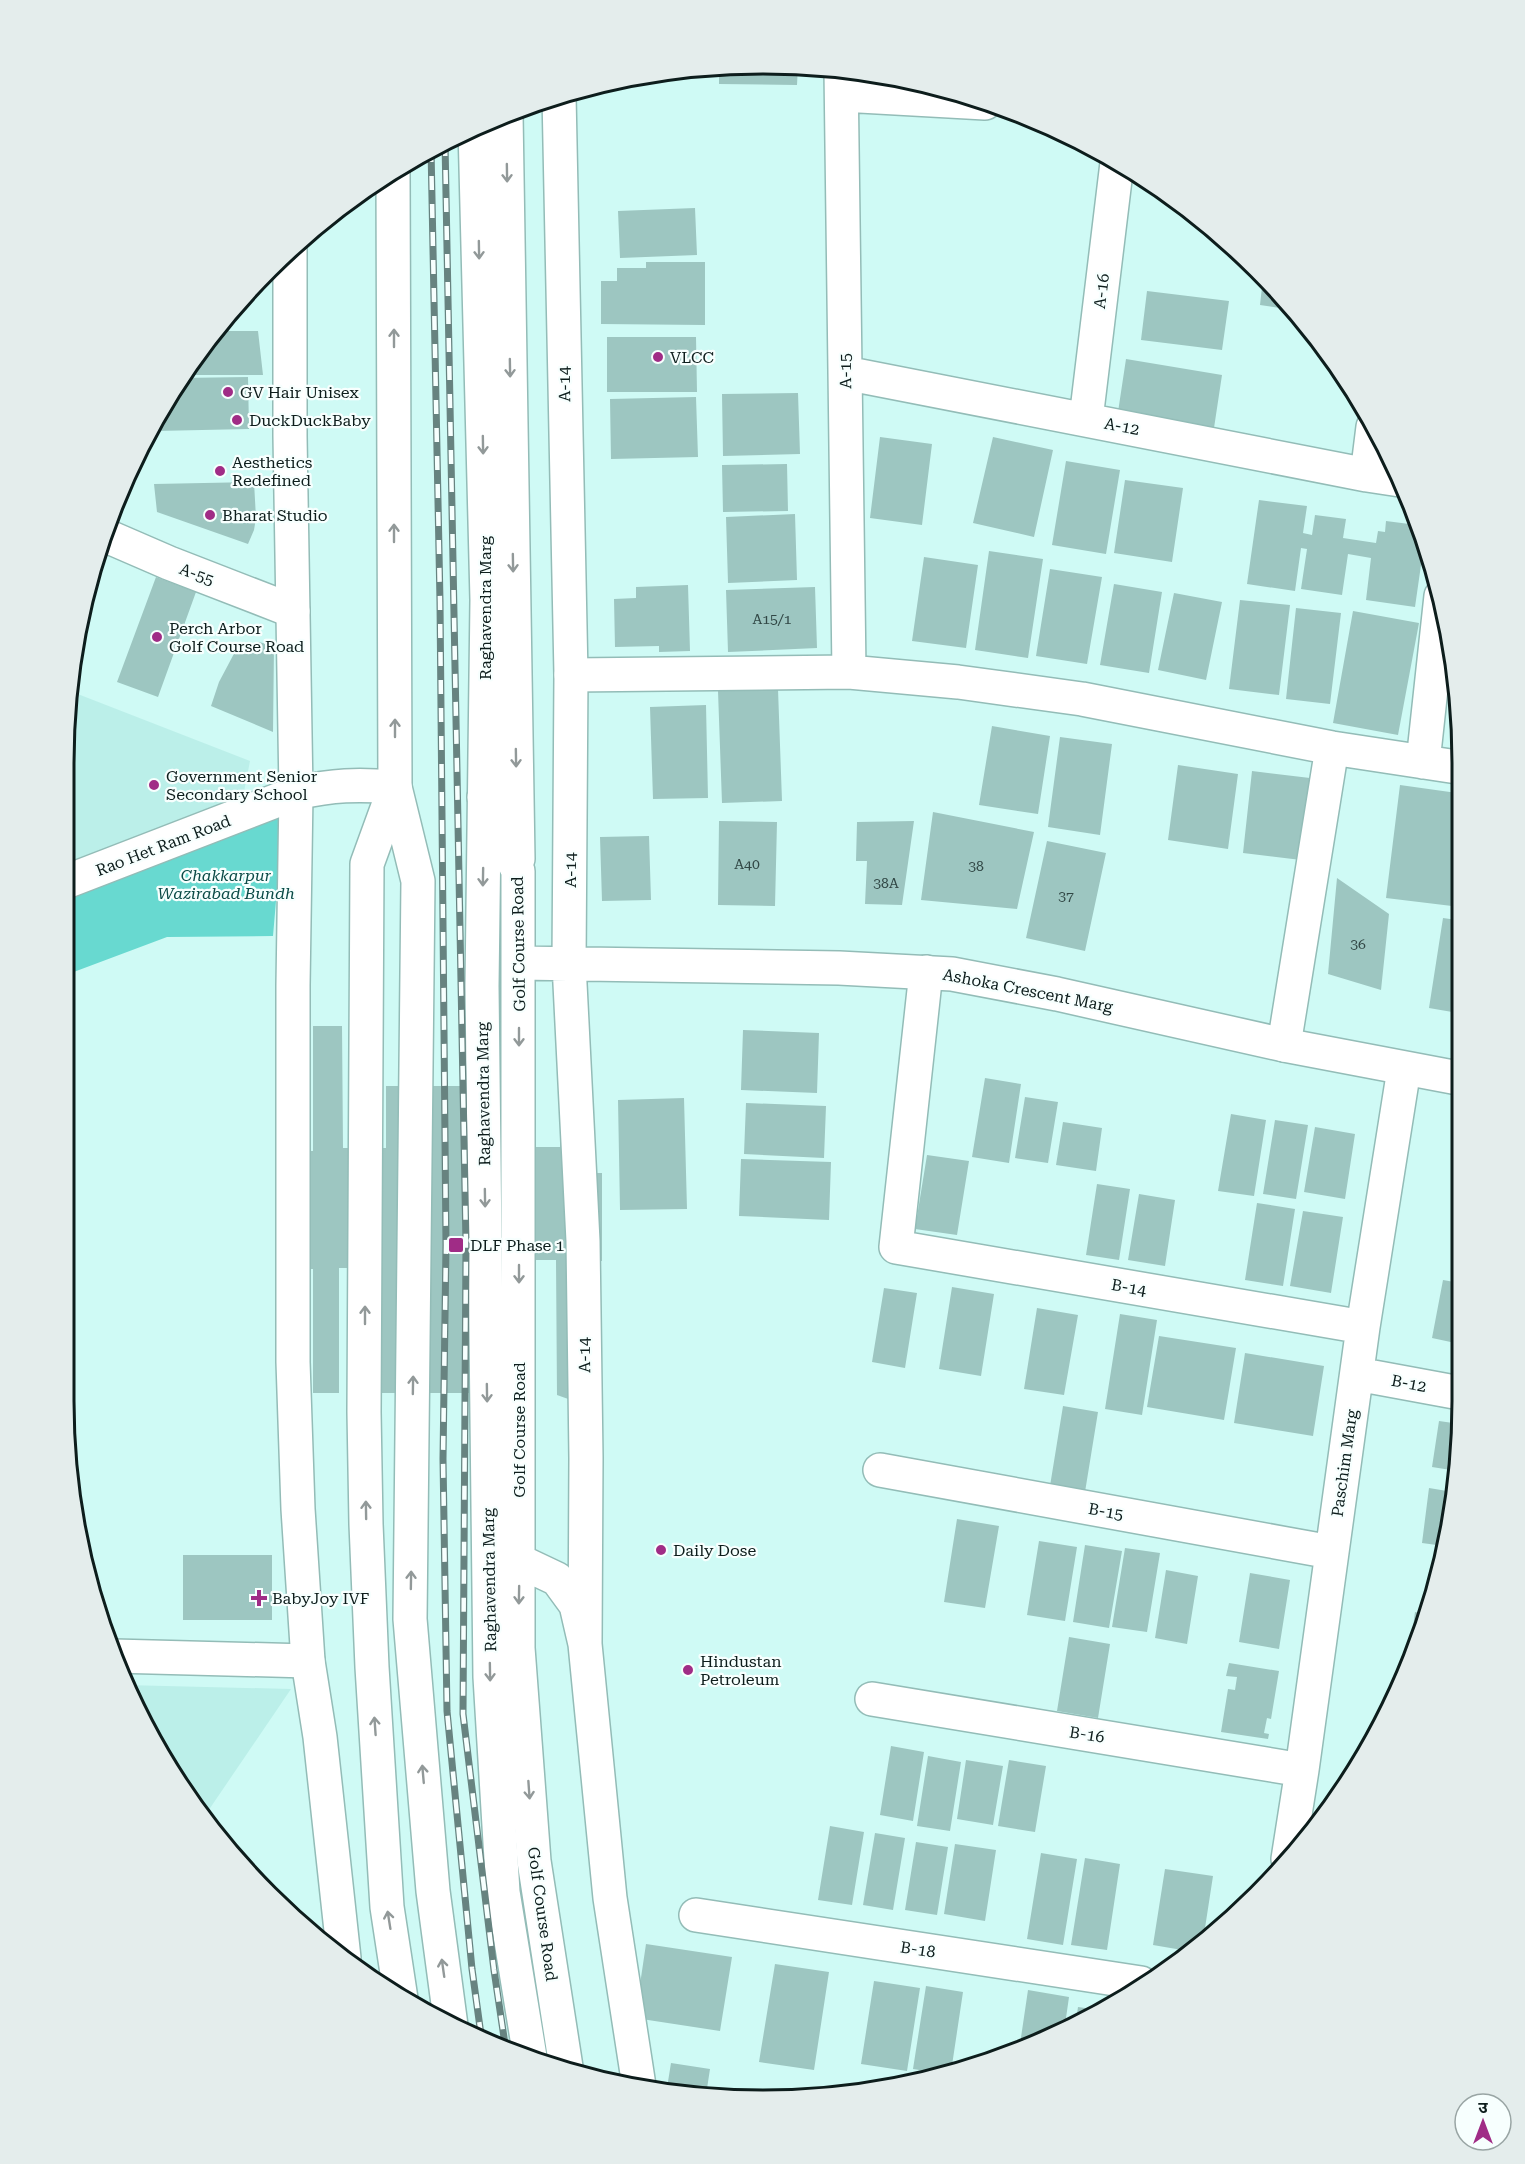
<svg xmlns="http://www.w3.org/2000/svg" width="1525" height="2164" font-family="'Roboto Serif','Noto Sans Devanagari',serif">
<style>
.built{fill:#bbefe9}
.green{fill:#68d9d0}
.building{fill:#9dc6c1}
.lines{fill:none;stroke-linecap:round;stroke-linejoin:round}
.minor-casing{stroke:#93bcb7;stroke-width:36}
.tertiary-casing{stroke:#93bcb7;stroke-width:36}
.secondary-casing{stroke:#93bcb7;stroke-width:36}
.minor{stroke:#fff;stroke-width:33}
.tertiary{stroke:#fff;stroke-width:33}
.secondary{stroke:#fff;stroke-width:33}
.rail-casing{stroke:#678380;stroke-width:7}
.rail{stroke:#f7fffe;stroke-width:4.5;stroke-dasharray:14;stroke-linecap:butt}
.oneway{stroke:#929999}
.poi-dot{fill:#a02c86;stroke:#f7fffe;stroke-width:2}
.labels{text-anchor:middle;stroke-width:4.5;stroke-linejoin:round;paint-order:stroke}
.number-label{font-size:14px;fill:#314745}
.street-label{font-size:16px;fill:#0d1d1c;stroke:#f7fffe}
.poi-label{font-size:16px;fill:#0d1d1c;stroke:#f7fffe;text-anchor:start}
.park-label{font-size:16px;font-style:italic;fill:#0b4b47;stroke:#f7fffe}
.rim{fill:none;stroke:#0d1d1c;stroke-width:3}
</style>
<rect width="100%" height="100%" fill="#cffaf5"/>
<path class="built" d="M 70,691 L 250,761 L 241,807 L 63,875 L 63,762 Z
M 125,1685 L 291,1689 L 204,1817 L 181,1790 L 135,1711 Z"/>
<path class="green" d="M 284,807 L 273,936 L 167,937 L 63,976 L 63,892 Z"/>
<path class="building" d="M 798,65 L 797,85 L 719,84 L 719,67 Z
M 695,208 L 697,255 L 620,258 L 618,211 Z
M 646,262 L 705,262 L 705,325 L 601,324 L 601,281 L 617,281 L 617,268 L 646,268 Z
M 1263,278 L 1288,301 L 1294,310 L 1260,305 Z
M 1147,291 L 1229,301 L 1222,350 L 1141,340 Z
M 213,331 L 258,331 L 263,375 L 182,375 Z
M 607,337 L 696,337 L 697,392 L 607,392 Z
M 1126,359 L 1222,375 L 1214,428 L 1118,412 Z
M 248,377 L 249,429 L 155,431 L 157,413 L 180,378 Z
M 798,393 L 800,454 L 723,456 L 722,394 Z
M 696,397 L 698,457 L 611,459 L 610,399 Z
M 880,437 L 932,444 L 922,525 L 870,518 Z
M 993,437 L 1053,450 L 1034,537 L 973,523 Z
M 1066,461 L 1120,470 L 1106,554 L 1052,545 Z
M 787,464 L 788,511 L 723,512 L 722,465 Z
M 1125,480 L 1183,488 L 1172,562 L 1114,553 Z
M 254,482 L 256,518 L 254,530 L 248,544 L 157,512 L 154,484 Z
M 1259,500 L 1307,506 L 1303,533 L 1312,535 L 1315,515 L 1346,519 L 1343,538 L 1376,543 L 1378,531 L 1385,532 L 1386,521 L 1417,525 L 1424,544 L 1415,607 L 1366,600 L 1371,558 L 1348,554 L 1342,595 L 1301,589 L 1307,549 L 1301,548 L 1295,591 L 1247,584 Z
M 795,514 L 797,580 L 728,583 L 726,517 Z
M 989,551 L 1043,559 L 1028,658 L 975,650 Z
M 924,557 L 978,565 L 966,648 L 912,641 Z
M 1050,569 L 1102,577 L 1087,664 L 1036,656 Z
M 156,577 L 196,592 L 158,697 L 117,682 Z
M 1114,584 L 1162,592 L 1149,673 L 1100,665 Z
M 688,585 L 690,651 L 659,652 L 659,646 L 615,647 L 614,599 L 636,598 L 636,587 Z
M 815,587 L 817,648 L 728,652 L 726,590 Z
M 1174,593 L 1222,602 L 1206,680 L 1158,670 Z
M 1240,600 L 1290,605 L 1279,695 L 1229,689 Z
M 1296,608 L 1341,613 L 1330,704 L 1286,699 Z
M 1353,611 L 1419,623 L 1398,735 L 1333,723 Z
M 259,642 L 274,646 L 273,732 L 211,706 L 219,682 L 237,648 L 244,651 L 248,645 Z
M 778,689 L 782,801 L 722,803 L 718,691 Z
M 706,705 L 708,798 L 653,799 L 650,707 Z
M 992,726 L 1050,736 L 1038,814 L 979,805 Z
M 1060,737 L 1112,744 L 1100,835 L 1048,827 Z
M 1178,765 L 1238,774 L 1228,849 L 1168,840 Z
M 1252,771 L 1310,778 L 1301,860 L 1243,853 Z
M 1400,785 L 1457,793 L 1457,864 L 1452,906 L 1386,898 Z
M 933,812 L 1034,832 L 1017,909 L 921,900 Z
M 719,821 L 777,822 L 775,906 L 718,905 Z
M 914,821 L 902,905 L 865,904 L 867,861 L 856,861 L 857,822 Z
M 649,836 L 651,900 L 602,901 L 600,837 Z
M 1047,841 L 1106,853 L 1085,951 L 1026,938 Z
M 1337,878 L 1389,914 L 1381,990 L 1328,974 Z
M 1443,918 L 1457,920 L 1458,1013 L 1429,1008 Z
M 313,1026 L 342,1026 L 343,1148 L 386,1148 L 386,1086 L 517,1086 L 517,1147 L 560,1147 L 560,1033 L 583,1173 L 602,1173 L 602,1261 L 580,1261 L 571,1400 L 557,1395 L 556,1260 L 529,1260 L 528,1393 L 378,1393 L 378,1268 L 339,1268 L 339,1393 L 313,1393 L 313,1269 L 300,1269 L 300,1151 L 313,1151 Z
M 743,1030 L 819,1033 L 817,1093 L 741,1090 Z
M 985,1078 L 1021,1084 L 1009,1163 L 972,1157 Z
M 1025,1097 L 1058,1102 L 1048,1163 L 1015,1158 Z
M 684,1098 L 687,1209 L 620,1210 L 618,1100 Z
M 746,1103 L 826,1106 L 824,1158 L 744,1154 Z
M 1231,1114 L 1266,1120 L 1254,1196 L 1218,1191 Z
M 1275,1120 L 1308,1125 L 1296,1199 L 1263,1194 Z
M 1063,1122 L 1102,1128 L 1096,1171 L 1056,1165 Z
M 1315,1127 L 1355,1134 L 1345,1199 L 1304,1192 Z
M 927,1155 L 969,1161 L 957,1235 L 915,1229 Z
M 741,1159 L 831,1162 L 829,1220 L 739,1216 Z
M 1097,1184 L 1130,1189 L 1119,1260 L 1086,1255 Z
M 1139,1194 L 1175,1200 L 1165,1266 L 1128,1260 Z
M 1257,1203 L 1295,1209 L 1283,1286 L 1245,1280 Z
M 1303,1211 L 1343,1217 L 1331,1293 L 1290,1286 Z
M 1443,1280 L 1460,1283 L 1460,1344 L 1432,1338 Z
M 952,1287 L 994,1294 L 981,1376 L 939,1369 Z
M 884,1288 L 917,1293 L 905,1368 L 872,1362 Z
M 1037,1308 L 1078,1315 L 1064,1395 L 1024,1389 Z
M 1120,1314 L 1157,1320 L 1142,1415 L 1105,1409 Z
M 1159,1336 L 1236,1348 L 1224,1420 L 1147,1407 Z
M 1245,1353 L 1324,1366 L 1313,1436 L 1234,1423 Z
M 1063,1406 L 1098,1412 L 1085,1492 L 1050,1486 Z
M 1439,1421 L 1460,1424 L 1461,1447 L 1457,1471 L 1432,1467 Z
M 1429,1488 L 1453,1492 L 1444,1546 L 1422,1543 Z
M 957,1519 L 999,1526 L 985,1608 L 944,1602 Z
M 1039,1541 L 1077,1547 L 1065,1621 L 1027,1615 Z
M 1085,1545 L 1122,1551 L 1109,1628 L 1073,1622 Z
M 1125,1548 L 1160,1553 L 1147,1632 L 1112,1627 Z
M 183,1555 L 272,1555 L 272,1620 L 183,1620 Z
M 1166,1570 L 1198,1576 L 1187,1644 L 1155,1638 Z
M 1250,1573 L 1290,1580 L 1279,1649 L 1239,1642 Z
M 1415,1612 L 1426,1614 L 1410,1659 L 1409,1658 Z
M 1069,1637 L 1110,1644 L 1098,1718 L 1057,1711 Z
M 1229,1663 L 1279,1671 L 1271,1719 L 1267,1718 L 1264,1733 L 1269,1734 L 1268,1739 L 1221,1732 L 1228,1689 L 1235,1690 L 1237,1677 L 1226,1676 Z
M 891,1746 L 924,1752 L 913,1821 L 880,1815 Z
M 928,1756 L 961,1762 L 950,1831 L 917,1826 Z
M 966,1760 L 1003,1766 L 993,1825 L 957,1819 Z
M 1009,1760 L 1046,1766 L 1035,1832 L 998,1826 Z
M 830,1826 L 864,1832 L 852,1905 L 818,1900 Z
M 875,1833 L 905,1838 L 893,1910 L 863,1905 Z
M 916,1842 L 948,1847 L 937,1915 L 905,1910 Z
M 955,1844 L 996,1850 L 985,1921 L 944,1914 Z
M 1041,1853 L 1077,1859 L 1063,1945 L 1027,1939 Z
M 1085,1858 L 1120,1864 L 1107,1950 L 1071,1945 Z
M 1165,1869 L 1213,1876 L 1203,1941 L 1188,1951 L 1153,1945 Z
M 646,1944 L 732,1957 L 720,2031 L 635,2018 Z
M 775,1964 L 829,1972 L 814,2070 L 759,2062 Z
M 874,1981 L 920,1988 L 907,2071 L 861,2064 Z
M 926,1986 L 963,1992 L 951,2072 L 945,2074 L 913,2069 Z
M 1028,1990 L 1069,1997 L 1064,2032 L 1019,2051 Z
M 1078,2007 L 1100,2010 L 1075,2027 Z
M 671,2063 L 710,2069 L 706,2095 L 666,2094 Z"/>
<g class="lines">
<g class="minor-casing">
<path id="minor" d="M 841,70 L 849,672
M 842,95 L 985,103
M 845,373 L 1367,475 L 1400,480
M 1086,419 L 1117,163
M 1367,475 L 1373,427
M 102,534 L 169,563 L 293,611
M 571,675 L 849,672 L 958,682 L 1082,699 L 1332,748 L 1457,767
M 1423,762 L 1441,596
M 63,883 L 296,793 C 334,785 356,784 395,787
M 926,972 L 896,1247 L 1363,1327
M 1284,1045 L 1332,748
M 1357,1374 L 1460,1393
M 880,1470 L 1331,1552
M 114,1656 L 308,1661
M 872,1699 L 1302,1770
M 1288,1859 L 1302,1770 L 1363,1327 L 1404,1069
M 696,1915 L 1141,1983"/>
</g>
<g class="tertiary-casing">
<path id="tertiary" d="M 559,95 L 571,675 L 569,964 L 583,1241 L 586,1458 L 585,1644
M 506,114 L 518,859
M 290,249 L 290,436 L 296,793 L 293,985 L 293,1362 L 298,1509 L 308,1661 L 320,1737 L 344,1958
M 395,787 L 367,864 L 364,1412 L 366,1524 L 372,1667 L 387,1907 L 401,1999
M 484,797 L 518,871 L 518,1648 L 534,1861 L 566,2067
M 519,963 L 839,968 L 952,974 L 1057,994 L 1284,1045 L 1458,1078
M 519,1561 L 557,1579 L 576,1605 L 585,1644 L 610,1898 L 639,2086"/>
</g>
<g class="secondary-casing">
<path id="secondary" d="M 475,128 L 487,600 L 482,986 L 490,1677 L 503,1892 L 530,2057
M 393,171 L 395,787 L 418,881 L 410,1619 L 433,1891 L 451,2026"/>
</g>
<use href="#minor" class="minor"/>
<use href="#tertiary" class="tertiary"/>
<use href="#secondary" class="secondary"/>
<g class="rail-casing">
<path id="rail" d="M 445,142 L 466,1244 L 463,1714 L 494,1970 L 506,2051
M 431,148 L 440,602 L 446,1245 L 443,1459 L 447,1711 L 472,1969 L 482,2042"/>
</g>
<use href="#rail" class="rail"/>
</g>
<defs><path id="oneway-shaft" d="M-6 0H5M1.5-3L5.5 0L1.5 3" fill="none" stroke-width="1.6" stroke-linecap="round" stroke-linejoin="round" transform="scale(1.5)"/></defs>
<g class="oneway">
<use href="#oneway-shaft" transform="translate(507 173) rotate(89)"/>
<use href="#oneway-shaft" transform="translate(479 250) rotate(89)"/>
<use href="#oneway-shaft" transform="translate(394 338) rotate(-90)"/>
<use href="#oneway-shaft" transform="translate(510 368) rotate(89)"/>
<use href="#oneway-shaft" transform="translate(483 445) rotate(89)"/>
<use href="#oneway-shaft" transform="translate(394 533) rotate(-90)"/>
<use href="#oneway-shaft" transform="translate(513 563) rotate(89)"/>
<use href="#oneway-shaft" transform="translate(395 728) rotate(-90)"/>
<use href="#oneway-shaft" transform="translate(516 758) rotate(89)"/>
<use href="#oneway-shaft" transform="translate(483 877) rotate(91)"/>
<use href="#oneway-shaft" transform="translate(519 1037) rotate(90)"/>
<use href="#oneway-shaft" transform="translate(485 1198) rotate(89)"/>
<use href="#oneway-shaft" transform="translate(519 1274) rotate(90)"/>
<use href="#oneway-shaft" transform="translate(365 1315) rotate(-90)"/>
<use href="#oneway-shaft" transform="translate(413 1385) rotate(-89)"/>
<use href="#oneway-shaft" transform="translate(487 1393) rotate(89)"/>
<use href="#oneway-shaft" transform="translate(366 1510) rotate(-91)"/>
<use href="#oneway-shaft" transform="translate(411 1580) rotate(-89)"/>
<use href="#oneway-shaft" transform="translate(519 1595) rotate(91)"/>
<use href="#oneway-shaft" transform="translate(490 1672) rotate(89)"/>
<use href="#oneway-shaft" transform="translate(375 1726) rotate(-94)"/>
<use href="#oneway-shaft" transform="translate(423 1774) rotate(-95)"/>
<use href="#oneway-shaft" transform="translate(529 1790) rotate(86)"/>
<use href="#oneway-shaft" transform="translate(389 1920) rotate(-99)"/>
<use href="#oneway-shaft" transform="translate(443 1968) rotate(-98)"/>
</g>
<g class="poi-dot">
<circle cx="658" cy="357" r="6"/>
<circle cx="228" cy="392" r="6"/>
<circle cx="237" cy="420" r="6"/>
<circle cx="220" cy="471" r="6"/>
<circle cx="210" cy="515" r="6"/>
<circle cx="157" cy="637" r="6"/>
<circle cx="154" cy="785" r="6"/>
<rect x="448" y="1237" width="16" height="16" rx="3"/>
<circle cx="661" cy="1550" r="6"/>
<path d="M256 1589h6v6h6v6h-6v6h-6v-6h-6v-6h6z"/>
<circle cx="688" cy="1670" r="6"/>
</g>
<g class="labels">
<g class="number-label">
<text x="772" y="624">A15/1</text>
<text x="747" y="869">A40</text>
<text x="976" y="871">38</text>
<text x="886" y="888">38A</text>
<text x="1066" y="901">37</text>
<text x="1358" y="949">36</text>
</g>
<g class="street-label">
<text transform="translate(1101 291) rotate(-83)" y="6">A-16</text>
<text transform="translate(845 371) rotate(-91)" y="6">A-15</text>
<text transform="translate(564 384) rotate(-91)" y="6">A-14</text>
<text transform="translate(1122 426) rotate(11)" y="6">A-12</text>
<text transform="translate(197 574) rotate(21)" y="6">A-55</text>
<text transform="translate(485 608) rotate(-90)" y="6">Raghavendra Marg</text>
<text transform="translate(163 845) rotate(-21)" y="6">Rao Het Ram Road</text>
<text transform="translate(570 870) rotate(-90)" y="6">A-14</text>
<text transform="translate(518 944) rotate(-91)" y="6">Golf Course Road</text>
<text transform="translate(1028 990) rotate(11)" y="6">Ashoka Crescent Marg</text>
<text transform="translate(483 1094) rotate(-91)" y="6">Raghavendra Marg</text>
<text transform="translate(1129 1287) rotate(10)" y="6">B-14</text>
<text transform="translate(584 1355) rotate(-91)" y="6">A-14</text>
<text transform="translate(1409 1383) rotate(11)" y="6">B-12</text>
<text transform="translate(519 1430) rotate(-90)" y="6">Golf Course Road</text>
<text transform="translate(1344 1463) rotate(-82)" y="6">Paschim Marg</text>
<text transform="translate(1106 1511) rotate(10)" y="6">B-15</text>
<text transform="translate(489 1580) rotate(-91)" y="6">Raghavendra Marg</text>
<text transform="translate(1087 1734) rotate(9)" y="6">B-16</text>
<text transform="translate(543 1914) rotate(82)" y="6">Golf Course Road</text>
<text transform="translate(918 1949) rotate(9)" y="6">B-18</text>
</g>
<g class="poi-label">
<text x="670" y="363">VLCC</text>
<text x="240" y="398">GV Hair Unisex</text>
<text x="249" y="426">DuckDuckBaby</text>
<text x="232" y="468">Aesthetics<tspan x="232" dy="18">Redefined</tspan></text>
<text x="222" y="521">Bharat Studio</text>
<text x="169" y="634">Perch Arbor<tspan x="169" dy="18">Golf Course Road</tspan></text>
<text x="166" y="782">Government Senior<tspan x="166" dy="18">Secondary School</tspan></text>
<text x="470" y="1251">DLF Phase 1</text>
<text x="673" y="1556">Daily Dose</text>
<text x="272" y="1604">BabyJoy IVF</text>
<text x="700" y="1667">Hindustan<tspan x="700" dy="18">Petroleum</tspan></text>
</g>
<g class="park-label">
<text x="226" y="881">Chakkarpur<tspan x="226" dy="18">Wazirabad Bundh</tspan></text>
</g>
</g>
<path d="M0 0H1525V2164H0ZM763 74H763A689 689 0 0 1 1452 763V1401A689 689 0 0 1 763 2090H763A689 689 0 0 1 74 1401V763A689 689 0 0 1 763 74Z" fill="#e4edec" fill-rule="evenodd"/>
<path class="rim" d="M763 74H763A689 689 0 0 1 1452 763V1401A689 689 0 0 1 763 2090H763A689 689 0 0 1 74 1401V763A689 689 0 0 1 763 74Z"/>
<g transform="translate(1483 2122)"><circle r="28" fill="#f7fffe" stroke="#99a5a4" stroke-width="1.5"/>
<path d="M0-4.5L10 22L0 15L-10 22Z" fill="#a02c86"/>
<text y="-9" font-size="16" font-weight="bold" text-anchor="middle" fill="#0d1d1c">उ</text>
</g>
</svg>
